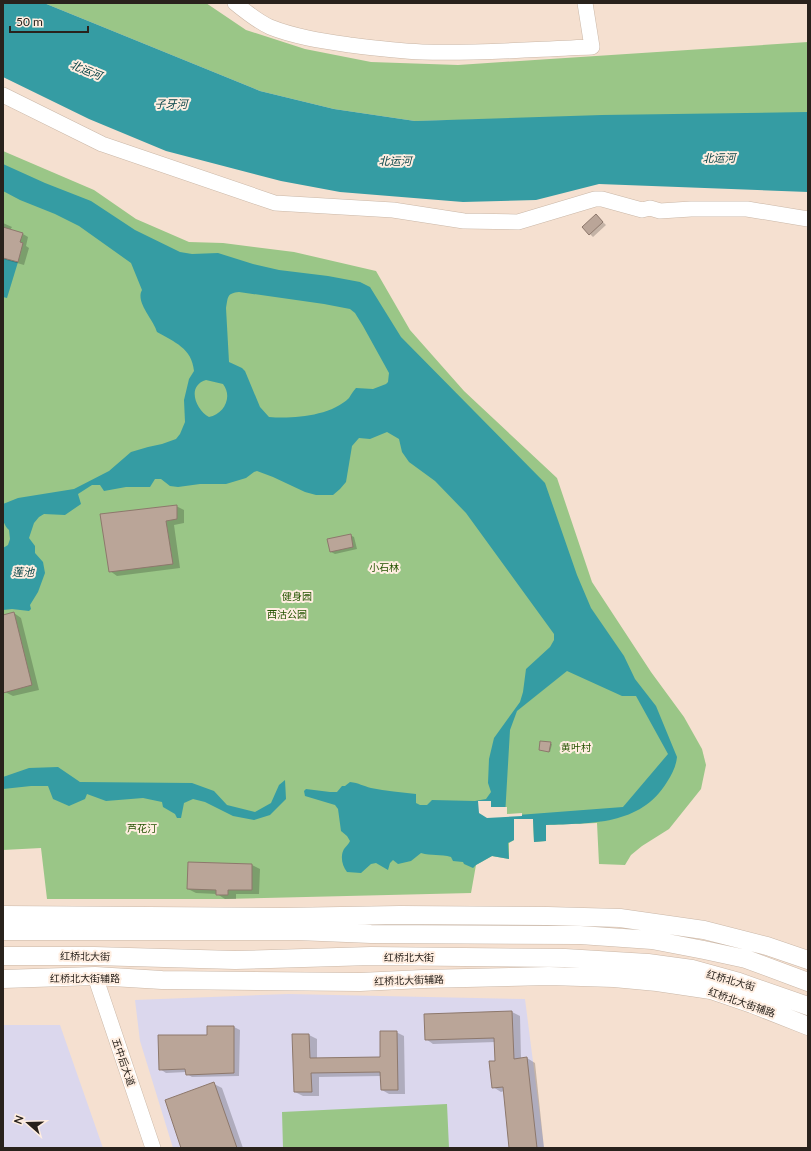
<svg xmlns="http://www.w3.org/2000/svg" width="811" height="1151" font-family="Lato,'Noto Sans SC',sans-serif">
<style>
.education{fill:#dbd7ed}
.green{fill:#9ac687}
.water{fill:#359ca3;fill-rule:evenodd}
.pier{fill:#f5e0d0}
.shadow{fill:#0003}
.building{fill:#baa598;stroke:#8d786c}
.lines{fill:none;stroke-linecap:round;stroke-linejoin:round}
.minor-casing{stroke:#cab7a7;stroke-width:16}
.major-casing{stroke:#cab7a7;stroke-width:19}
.minor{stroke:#fff;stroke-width:15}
.major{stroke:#fff;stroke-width:18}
.labels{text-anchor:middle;stroke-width:4;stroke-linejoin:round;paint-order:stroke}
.park-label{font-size:10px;fill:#235301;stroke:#ffeee1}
.street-label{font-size:10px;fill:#29221c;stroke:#ffeee1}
.water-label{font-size:11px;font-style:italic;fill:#003f43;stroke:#ffeee1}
</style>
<rect width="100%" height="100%" fill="#f5e0d0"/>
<path class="education" d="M 288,994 L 525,999 L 544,1148 L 173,1148 L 140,1041 L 135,1000 Z
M 3,1025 L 60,1025 L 103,1148 L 3,1148 Z"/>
<path class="green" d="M 44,3 L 206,3 L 246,30 L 305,49 L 371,62 L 458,65 L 808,42 L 808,113 L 415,121 L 334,109 L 260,91 Z
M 3,151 L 94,190 L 136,219 L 189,242 L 223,243 L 294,252 L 376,271 L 410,330 L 464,391 L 557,478 L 592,582 L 651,672 L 684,717 L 702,749 L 706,765 L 701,789 L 669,829 L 642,846 L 631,855 L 625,865 L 599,864 L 597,823 L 546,825 L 546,841 L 534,842 L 533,819 L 514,819 L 514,840 L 509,843 L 509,859 L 492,856 L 476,865 L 471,893 L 224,899 L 47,899 L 41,848 L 3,850 Z
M 447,1104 L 449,1148 L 283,1148 L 282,1112 Z"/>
<path class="water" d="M 3,3 L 44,3 L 260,91 L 334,109 L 415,121 L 602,115 L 808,112 L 808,192 L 599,184 L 536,200 L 463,202 L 340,192 L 281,181 L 166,151 L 89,119 L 3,77 Z
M 3,164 L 45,183 L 91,201 L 135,230 L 180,252 L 192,254 L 218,253 L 253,264 L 279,270 L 328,276 L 360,282 L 370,287 L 401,337 L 545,483 L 577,575 L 591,608 L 624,656 L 635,679 L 656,706 L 677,757 C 676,767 672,774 667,782 C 640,826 591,823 546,825 L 546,841 L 534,842 L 533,819 L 514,819 L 514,840 L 508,843 L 509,859 L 492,856 L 476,865 L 473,868 L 464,864 L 463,862 L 453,861 L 451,857 C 441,854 431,856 421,853 L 411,861 L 398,864 L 393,860 L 390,863 L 388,870 L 376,863 L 371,864 L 361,873 L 347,872 C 342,866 340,856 344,849 C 346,846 349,844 350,841 L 347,836 L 341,831 L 338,809 L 335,805 L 305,796 L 304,791 L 306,789 L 330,792 L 337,792 L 342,786 L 345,786 L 350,782 C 359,783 363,786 371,788 C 386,791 401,792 416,794 L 416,803 L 420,805 L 427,805 L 432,800 L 475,801 L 486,799 L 491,792 L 488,783 L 489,759 L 494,738 L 520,702 L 523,692 L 526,669 L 550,647 L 554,640 L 554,634 L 466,513 L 435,481 L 409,462 L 402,452 L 399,439 L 387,432 L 370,439 L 359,438 L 352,446 L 346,482 L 340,489 L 333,495 L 316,495 L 305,492 L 273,477 L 257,471 L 254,472 L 246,478 L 226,484 L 200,484 L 178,487 L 170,486 L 161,479 L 155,479 L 150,487 L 126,487 L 104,491 L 100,485 L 92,485 L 78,494 L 81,504 L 65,515 L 44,514 L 39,517 L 34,523 L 29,538 L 35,546 L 35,553 L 43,562 L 45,573 L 38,592 L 30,605 L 31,609 L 29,611 L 12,609 L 3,610 L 3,548 L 8,545 L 10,539 L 9,530 C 1,523 3,513 3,504 L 18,498 L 74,489 L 109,471 L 131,452 L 148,447 L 162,444 L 176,439 L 180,434 L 185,422 L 184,400 L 189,379 L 194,371 C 192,348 174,342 157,332 C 154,320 135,302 142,290 L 131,263 L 79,226 L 55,214 L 20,200 L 3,191 ZM 239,292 L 324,304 L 350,309 L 355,313 L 363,326 L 389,373 L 388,382 L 386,384 L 373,389 L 356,388 C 353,391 351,395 349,398 C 331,416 293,419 269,417 L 260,407 L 245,371 L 242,368 L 229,362 L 226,308 C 228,297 227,293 239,292 ZM 206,380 L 223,384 C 233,397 224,414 209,417 C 196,410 186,386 206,380 ZM 567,671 L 622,696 L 636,696 L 668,754 L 623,807 L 505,816 L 510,730 L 517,711 Z
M 3,258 L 18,262 L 7,298 L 3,297 Z
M 58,767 L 80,782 L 192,783 L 214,791 L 227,805 L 255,812 L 271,803 L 279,785 L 285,780 L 286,799 L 270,815 L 254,820 L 233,816 L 205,802 L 193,799 L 184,803 L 181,818 L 177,818 L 175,814 L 163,807 L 162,802 L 143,798 L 106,801 L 87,794 L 85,799 L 69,806 L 53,799 L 48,786 L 31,786 L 3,789 L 3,777 L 29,768 Z"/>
<path class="pier" d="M 478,801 L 491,801 L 491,807 L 507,807 L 507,814 L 522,813 L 522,816 L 487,818 L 479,813 Z"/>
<path class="shadow" d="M 596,215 L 606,225 L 593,237 L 583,227 Z
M 3,223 L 12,227 L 10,230 L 23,234 L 28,237 L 26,246 L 29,248 L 24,265 L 3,259 Z
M 176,506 L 184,510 L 184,523 L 174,525 L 180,568 L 117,576 L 110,571 Z
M 350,535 L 354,537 L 357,549 L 335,554 L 331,552 Z
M 14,613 L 21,618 L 39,690 L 13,696 L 5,692 L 3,684 L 3,616 Z
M 550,743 L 552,744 L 550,752 L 541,750 Z
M 189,863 L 252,865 L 260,869 L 259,894 L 236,894 L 236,899 L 225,899 L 217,894 L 196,893 L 188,889 Z
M 512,1012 L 520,1016 L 521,1059 L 527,1058 L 535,1063 L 544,1148 L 510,1148 L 504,1091 L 501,1092 L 493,1087 L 496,1062 L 496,1042 L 433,1044 L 426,1039 L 425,1015 Z
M 208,1027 L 234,1027 L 240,1030 L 239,1076 L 192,1077 L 187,1074 L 186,1072 L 166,1073 L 160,1069 L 208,1036 Z
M 396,1032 L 404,1036 L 405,1094 L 389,1094 L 382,1090 L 381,1076 L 319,1077 L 319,1096 L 303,1096 L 295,1092 L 294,1035 L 309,1035 L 317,1039 L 317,1059 L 381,1058 Z
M 214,1084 L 222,1088 L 243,1148 L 182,1148 Z"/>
<path class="building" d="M 596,214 L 603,222 L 589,235 L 582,227 Z
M 3,227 L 23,233 L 20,242 L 23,243 L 18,262 L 3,258 Z
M 177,505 L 177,519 L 166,521 L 173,564 L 109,572 L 100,514 Z
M 351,534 L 353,547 L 330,552 L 327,539 Z
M 14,612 L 32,685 L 3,693 L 3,615 Z
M 540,741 L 551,742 L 549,752 L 539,750 Z
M 188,862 L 252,864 L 252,890 L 228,890 L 228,895 L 216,895 L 216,890 L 187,889 Z
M 512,1011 L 514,1059 L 527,1057 L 537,1148 L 509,1148 L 503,1087 L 492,1088 L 489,1061 L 495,1061 L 494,1038 L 425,1040 L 424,1014 Z
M 207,1026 L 234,1026 L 234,1073 L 186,1075 L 185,1069 L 159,1070 L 158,1035 L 207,1035 Z
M 380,1031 L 397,1031 L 398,1090 L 381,1090 L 380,1072 L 311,1073 L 312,1092 L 294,1092 L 292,1034 L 309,1034 L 310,1058 L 380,1057 Z
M 214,1082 L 237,1148 L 181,1148 L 165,1100 Z"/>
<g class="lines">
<g class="minor-casing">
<path id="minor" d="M 235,3 C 246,12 257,21 270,27 C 295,37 323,41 350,45 C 374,48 398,51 422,52 C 479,54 536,49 592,47 L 585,3
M 3,95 L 102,144 L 275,203 L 393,210 L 464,221 L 518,222 L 595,199 L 602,199 L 642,210 L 650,208 L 660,211 L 691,209 L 747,209 L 808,219
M 95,976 L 153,1148"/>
</g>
<g class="major-casing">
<path id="major" d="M 3,915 L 282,917 L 400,915 L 548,916 L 620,918 L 704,930 L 767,946 L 808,960
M 3,931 L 297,931 L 371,934 L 580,935 L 652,940 L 704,950 L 746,959 L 808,982
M 3,956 L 94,956 L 235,960 L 371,956 L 565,958 L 648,963 L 692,969 L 739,982 L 808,1006
M 3,979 L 95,976 L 162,980 L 360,982 L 423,979 L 549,976 L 614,978 L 657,982 L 711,990 L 752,1004 L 808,1026"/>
</g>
<use href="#minor" class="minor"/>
<use href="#major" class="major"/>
</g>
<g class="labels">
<g class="park-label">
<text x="384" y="571">小石林</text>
<text x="297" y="600">健身园</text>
<text x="287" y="618">西沽公园</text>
<text x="576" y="751">黄叶村</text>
<text x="142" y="832">芦花汀</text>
</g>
<g class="street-label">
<text transform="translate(85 956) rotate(1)" y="4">红桥北大街</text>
<text x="409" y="961">红桥北大街</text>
<text x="85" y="982">红桥北大街辅路</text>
<text transform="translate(409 980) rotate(-2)" y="4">红桥北大街辅路</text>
<text transform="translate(731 980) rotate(16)" y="4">红桥北大街</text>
<text transform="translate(742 1002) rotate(19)" y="4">红桥北大街辅路</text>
<text transform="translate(124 1062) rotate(71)" y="4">五中后大道</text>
</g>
<g class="water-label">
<text transform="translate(86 70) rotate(22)" y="4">北运河</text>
<text x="171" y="108">子牙河</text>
<text transform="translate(719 158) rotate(-1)" y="4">北运河</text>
<text x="395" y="165">北运河</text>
<text x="23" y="576">莲池</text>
</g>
</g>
<rect width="811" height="1151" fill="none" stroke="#29221c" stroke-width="8"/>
<g transform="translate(28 1123) rotate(290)" stroke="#ffeee1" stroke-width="3" paint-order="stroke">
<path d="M0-3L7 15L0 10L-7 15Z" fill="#29221c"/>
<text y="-6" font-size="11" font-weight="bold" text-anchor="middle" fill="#29221c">N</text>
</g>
<path d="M10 26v6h78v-6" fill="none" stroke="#29221c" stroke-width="2"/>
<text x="16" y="26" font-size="12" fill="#29221c" stroke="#ffeee1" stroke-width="3" paint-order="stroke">50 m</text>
</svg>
